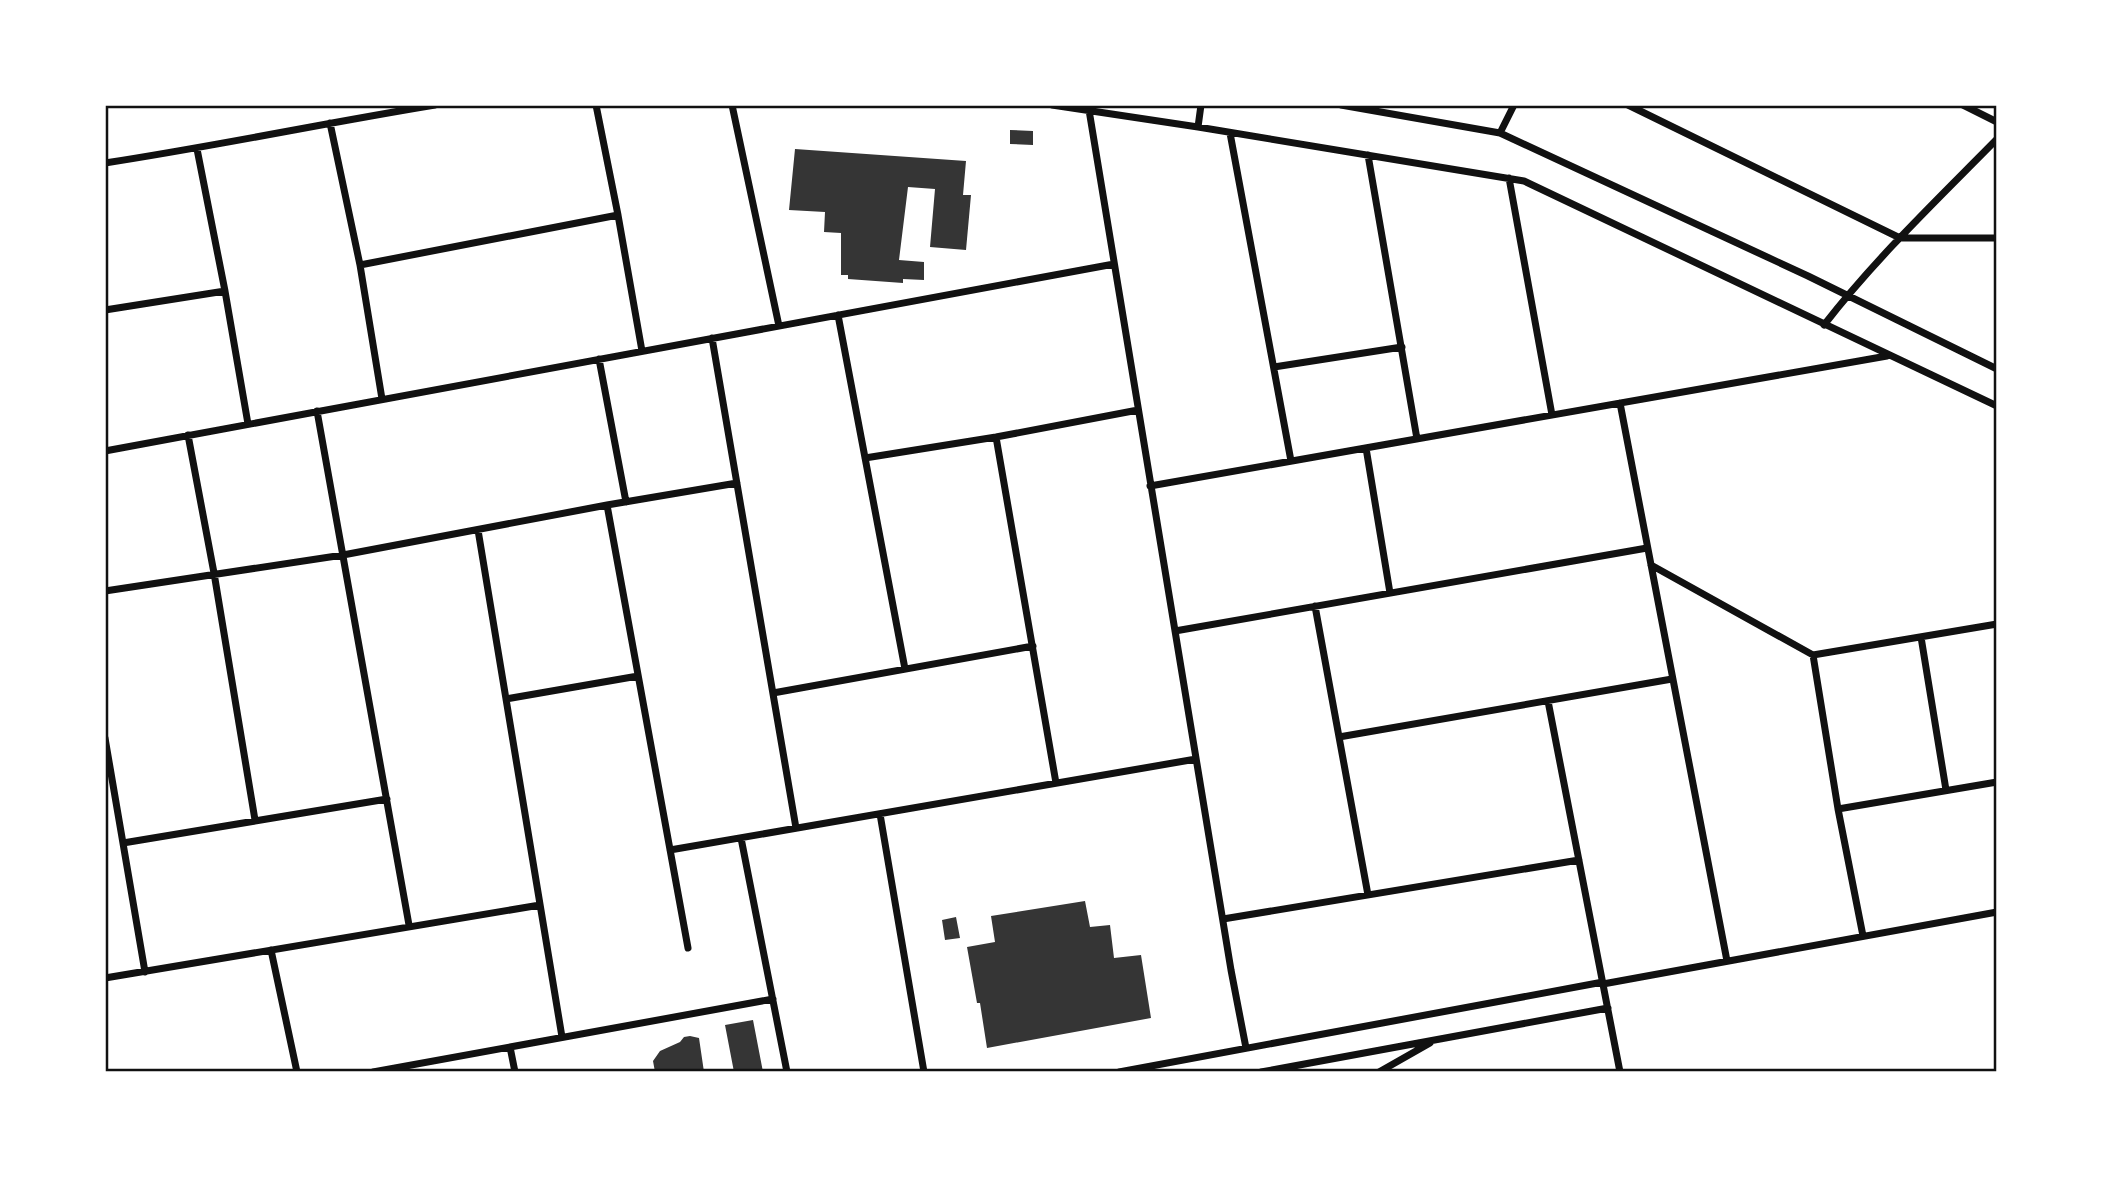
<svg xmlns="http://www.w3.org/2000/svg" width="2102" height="1177" font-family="'Exo 2',sans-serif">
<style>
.building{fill:#353535}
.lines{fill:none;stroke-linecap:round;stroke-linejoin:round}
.minor{stroke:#111;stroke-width:7}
.neatline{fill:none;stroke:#111;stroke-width:2.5}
</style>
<rect width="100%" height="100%" fill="#fff"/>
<path class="building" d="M 1010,130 L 1033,131 L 1033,145 L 1010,144 Z
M 795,149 L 966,161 L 963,195 L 971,195 L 966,250 L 930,247 L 935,189 L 908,187 L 899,260 L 924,262 L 924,280 L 903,279 L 903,283 L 848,279 L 848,275 L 841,275 L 841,233 L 824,232 L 825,212 L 789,210 Z
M 1085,901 L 1090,927 L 1110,925 L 1114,958 L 1141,955 L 1151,1018 L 987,1048 L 980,1003 L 977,1003 L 967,947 L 995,942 L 991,916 Z
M 956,917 L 960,938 L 945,940 L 942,920 Z
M 753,1020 L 763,1072 L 734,1072 L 725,1025 Z
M 690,1036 L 699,1038 L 704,1072 L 655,1072 L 653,1061 L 660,1051 L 680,1042 L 684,1037 Z"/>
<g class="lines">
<path class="minor" d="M 596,105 L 618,215 L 642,351
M 732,105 L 779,326
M 1052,105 L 1198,127 L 1524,181 L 1997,406
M 1341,105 L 1500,133 L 1808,276 L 1997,369
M 1628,105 L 1900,238 L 1997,238
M 1963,105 L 1997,122
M 1089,110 L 1231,970 L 1246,1048
M 330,123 L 360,265 L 382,399
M 1198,127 L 1201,105
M 1230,133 L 1291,461
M 1500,133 L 1514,105
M 197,149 L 225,291 L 248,424
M 1368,155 L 1417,439
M 105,163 C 216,146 325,123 435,105
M 1509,178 L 1552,415
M 360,265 L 618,215
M 105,310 L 225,291
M 838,315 L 905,669
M 1824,325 C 1876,258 1938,199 1997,139
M 712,338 L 796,828
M 599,359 L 626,502
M 1274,367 L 1402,347
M 1620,403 L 1727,961
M 317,411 L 409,925
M 188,435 L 214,573 L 255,820
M 996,437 L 1056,783
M 1366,448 L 1390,593
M 105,451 L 1114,264
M 865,458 L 996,437 L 1138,410
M 1150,486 L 1887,356
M 607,505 L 688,948
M 478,530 L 562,1037
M 1651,565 L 1813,655 L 1997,624
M 105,591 L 343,555 L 607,505 L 737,483
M 1315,606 L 1368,895
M 1175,631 L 1647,548
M 1921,637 L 1946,790
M 1813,655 L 1838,809 L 1863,936
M 773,693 L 1033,646
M 506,699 L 638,676
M 1548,701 L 1620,1072
M 1339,737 L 1672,679
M 105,738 L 145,972
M 1838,809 L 1997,782
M 880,814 L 924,1072
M 741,838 L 787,1072
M 123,843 L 387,799
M 670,850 L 1196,759
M 1223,919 L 1579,860
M 271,950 L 297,1072
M 105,978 L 540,905
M 1603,984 L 1997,912
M 510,1047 L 515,1072
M 373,1072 L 773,999
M 1119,1072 L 1603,982
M 1261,1072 L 1608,1008
M 1379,1072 L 1430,1043"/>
</g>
<rect width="2102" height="1177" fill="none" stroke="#ffffff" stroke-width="214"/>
<rect x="107" y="107" width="1888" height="963" class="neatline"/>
</svg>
